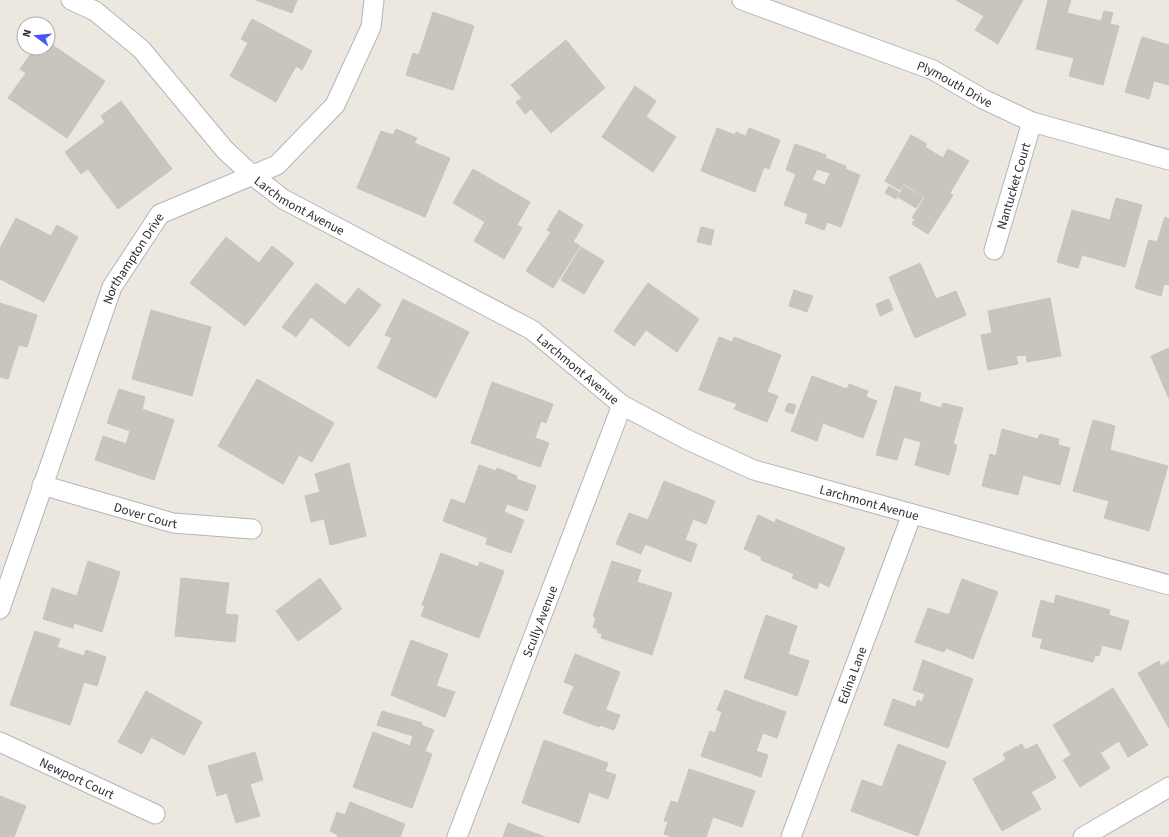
<svg xmlns="http://www.w3.org/2000/svg" width="1169" height="837" font-family="'Source Sans 3',sans-serif">
<style>
.building{fill:#c8c5be;stroke:#c8c4b8;fill-rule:evenodd}
.lines{fill:none;stroke-linecap:round;stroke-linejoin:round}
.minor-casing{stroke:#b2b4be;stroke-width:21}
.minor{stroke:#fff;stroke-width:19}
.labels{text-anchor:middle;stroke-width:3;stroke-linejoin:round;paint-order:stroke}
.street-label{font-size:13px;fill:#2c2c2c;stroke:#fff}
</style>
<rect width="100%" height="100%" fill="#ede8df"/>
<path class="building" d="M 256,0 L 297,0 L 292,13 Z
M 956,0 L 1023,0 L 998,44 L 975,30 L 984,16 Z
M 1048,0 L 1071,0 L 1067,13 L 1101,21 L 1104,11 L 1113,13 L 1110,24 L 1119,26 L 1103,85 L 1069,76 L 1074,58 L 1036,49 Z
M 433,12 L 474,26 L 453,90 L 406,75 L 413,53 L 419,55 Z
M 252,19 L 312,51 L 302,70 L 296,66 L 276,102 L 230,76 L 248,43 L 241,39 Z
M 1142,37 L 1169,45 L 1169,85 L 1154,81 L 1149,99 L 1125,92 Z
M 566,40 L 605,88 L 551,133 L 531,109 L 525,114 L 516,102 L 522,98 L 511,85 Z
M 48,42 L 105,81 L 67,138 L 8,98 L 26,73 L 20,69 L 35,48 L 48,48 Z
M 635,86 L 656,101 L 646,117 L 676,137 L 653,172 L 602,137 Z
M 121,101 L 172,169 L 118,209 L 88,169 L 81,174 L 65,152 L 105,122 L 101,116 Z
M 717,128 L 735,135 L 736,132 L 746,136 L 749,128 L 780,140 L 769,169 L 764,167 L 755,192 L 701,171 Z
M 396,129 L 417,138 L 414,143 L 450,158 L 425,217 L 357,188 L 381,131 L 393,135 Z
M 911,135 L 927,144 L 925,147 L 943,158 L 948,149 L 969,161 L 950,193 L 953,195 L 928,234 L 912,224 L 915,219 L 912,218 L 925,197 L 904,184 L 900,190 L 885,181 Z
M 795,144 L 826,155 L 825,158 L 846,166 L 845,169 L 860,175 L 841,227 L 827,222 L 824,230 L 805,223 L 808,214 L 784,205 L 796,174 L 786,170 ZM 817,169 L 830,173 L 825,185 L 812,180 Z
M 473,169 L 530,202 L 517,225 L 522,228 L 504,259 L 474,241 L 485,222 L 453,203 Z
M 889,186 L 899,192 L 896,199 L 885,193 Z
M 904,186 L 923,197 L 916,208 L 898,197 Z
M 1116,198 L 1142,205 L 1125,267 L 1082,255 L 1078,268 L 1057,262 L 1072,210 L 1110,220 Z
M 559,210 L 583,225 L 573,242 L 580,246 L 553,288 L 526,271 L 551,232 L 547,230 Z
M 1165,217 L 1169,219 L 1169,285 L 1164,284 L 1161,296 L 1135,288 L 1149,240 L 1157,242 Z
M 16,218 L 51,236 L 57,225 L 78,237 L 44,302 L 0,279 L 0,248 Z
M 701,227 L 714,230 L 711,245 L 697,242 Z
M 226,237 L 259,263 L 272,246 L 294,263 L 245,326 L 190,283 Z
M 581,247 L 604,261 L 584,294 L 561,280 Z
M 920,263 L 936,299 L 956,291 L 966,315 L 915,338 L 889,277 Z
M 316,283 L 345,305 L 358,288 L 381,305 L 349,347 L 311,317 L 296,337 L 282,327 Z
M 648,283 L 699,319 L 677,352 L 646,330 L 634,346 L 614,331 Z
M 794,290 L 813,296 L 807,312 L 789,306 Z
M 1050,298 L 1061,356 L 1027,362 L 1026,355 L 1016,356 L 1018,364 L 988,370 L 981,335 L 992,333 L 988,311 Z
M 403,299 L 469,332 L 436,398 L 377,368 L 392,338 L 385,335 Z
M 889,299 L 893,310 L 880,316 L 876,304 Z
M 0,303 L 37,315 L 27,347 L 19,345 L 8,379 L 0,377 Z
M 151,310 L 211,327 L 192,396 L 132,379 Z
M 719,337 L 732,342 L 734,337 L 781,355 L 767,392 L 778,396 L 767,422 L 734,409 L 737,404 L 699,390 Z
M 1169,348 L 1169,399 L 1151,356 Z
M 812,376 L 847,389 L 849,384 L 868,391 L 866,397 L 877,401 L 863,438 L 823,423 L 817,441 L 791,431 Z
M 257,379 L 334,423 L 312,462 L 299,455 L 283,484 L 218,446 Z
M 492,382 L 553,404 L 546,423 L 541,421 L 535,438 L 549,443 L 540,467 L 471,443 Z
M 895,386 L 921,393 L 919,401 L 941,408 L 943,403 L 963,408 L 953,444 L 957,445 L 949,475 L 915,465 L 921,442 L 904,437 L 897,460 L 876,455 Z
M 119,389 L 145,397 L 142,409 L 174,420 L 154,480 L 95,460 L 103,436 L 126,444 L 130,431 L 107,423 Z
M 788,403 L 796,405 L 793,414 L 785,411 Z
M 1093,420 L 1115,426 L 1110,450 L 1168,466 L 1149,531 L 1104,518 L 1109,501 L 1073,491 Z
M 1002,429 L 1038,439 L 1040,434 L 1059,439 L 1058,445 L 1070,448 L 1060,485 L 1023,475 L 1018,495 L 982,486 L 990,454 L 996,456 Z
M 349,463 L 366,536 L 330,545 L 324,519 L 311,522 L 305,496 L 320,492 L 315,474 Z
M 479,465 L 496,471 L 497,468 L 517,476 L 516,479 L 536,486 L 527,511 L 507,504 L 504,512 L 524,520 L 511,553 L 486,544 L 488,538 L 443,521 L 451,499 L 465,504 Z
M 664,481 L 715,501 L 706,524 L 693,519 L 685,540 L 697,544 L 691,562 L 645,544 L 641,554 L 616,544 L 629,513 L 648,520 Z
M 758,515 L 775,523 L 776,519 L 845,548 L 829,587 L 819,582 L 817,589 L 792,578 L 794,574 L 761,560 L 762,557 L 744,549 Z
M 441,553 L 478,567 L 480,562 L 504,571 L 479,638 L 421,616 L 425,606 L 422,605 Z
M 88,561 L 120,572 L 102,632 L 74,623 L 73,628 L 43,619 L 52,588 L 77,596 Z
M 612,561 L 641,570 L 637,582 L 672,593 L 652,655 L 601,638 L 602,634 L 597,632 L 598,629 L 593,627 L 596,618 L 593,616 Z
M 181,578 L 229,583 L 225,614 L 238,615 L 235,642 L 175,636 Z
M 320,578 L 342,609 L 298,641 L 276,611 Z
M 962,579 L 998,592 L 973,659 L 946,648 L 944,652 L 915,642 L 928,608 L 949,615 Z
M 1056,595 L 1110,610 L 1109,615 L 1129,621 L 1121,650 L 1102,645 L 1099,656 L 1095,655 L 1093,662 L 1040,648 L 1043,639 L 1032,636 L 1041,600 L 1054,604 Z
M 766,615 L 797,626 L 788,654 L 809,661 L 797,696 L 744,678 Z
M 35,631 L 60,639 L 57,647 L 84,656 L 86,650 L 106,657 L 97,686 L 84,682 L 70,725 L 10,705 Z
M 411,640 L 448,654 L 436,686 L 455,692 L 445,717 L 391,695 Z
M 575,654 L 620,672 L 599,727 L 563,713 L 574,686 L 564,682 Z
M 923,660 L 973,679 L 948,748 L 884,725 L 893,699 L 915,707 L 918,700 L 922,702 L 925,694 L 913,690 Z
M 1159,661 L 1161,666 L 1169,661 L 1169,728 L 1138,673 Z
M 1113,688 L 1148,745 L 1128,757 L 1119,741 L 1100,753 L 1110,768 L 1080,787 L 1063,760 L 1071,755 L 1053,725 Z
M 725,690 L 786,712 L 777,738 L 763,733 L 756,751 L 768,755 L 761,777 L 701,756 L 710,731 L 715,733 L 722,712 L 717,710 Z
M 146,691 L 202,722 L 184,755 L 151,737 L 142,754 L 118,742 Z
M 606,710 L 620,715 L 614,730 L 600,725 Z
M 382,711 L 422,723 L 421,725 L 434,730 L 425,751 L 432,754 L 412,808 L 353,787 L 373,732 L 410,746 L 413,736 L 377,725 Z
M 544,740 L 608,763 L 605,771 L 616,775 L 608,799 L 589,792 L 579,823 L 522,803 Z
M 898,744 L 946,762 L 918,836 L 851,811 L 862,780 L 882,787 Z
M 1022,744 L 1025,750 L 1037,744 L 1056,778 L 1031,792 L 1041,809 L 1002,831 L 973,779 L 1006,760 L 1003,754 Z
M 255,752 L 263,780 L 250,784 L 260,816 L 236,823 L 227,793 L 217,796 L 208,766 Z
M 689,769 L 755,791 L 742,827 L 713,817 L 706,837 L 672,837 L 664,834 L 668,822 L 664,821 L 671,801 L 678,803 Z
M 0,796 L 26,806 L 14,837 L 0,837 Z
M 350,802 L 405,824 L 400,837 L 337,837 L 338,835 L 330,831 L 337,812 L 345,815 Z
M 508,823 L 545,837 L 503,837 Z"/>
<g class="lines">
<g class="minor-casing">
<g id="minor">
<path id="s1" d="M 71,0 L 95,11 L 141,49 L 225,150 L 252,175 L 283,199 L 532,330 L 622,405 L 688,440 L 754,470 L 1169,585"/>
<path id="s2" d="M 742,0 L 933,70 L 983,99 L 1032,122 L 1169,160"/>
<path id="s3" d="M 994,250 L 1032,122"/>
<path id="s4" d="M 42,485 L 173,523 L 252,529"/>
<path id="s5" d="M 0,609 L 112,287 L 160,214 L 277,165 L 335,105 L 371,27 L 374,0"/>
<path id="s6" d="M 0,742 L 155,814"/>
<path id="s7" d="M 457,837 L 622,405"/>
<path id="s8" d="M 791,837 L 912,514"/>
<path d="M 1083,837 L 1169,787"/>
</g>
</g>
<use href="#minor" class="minor"/>
</g>
<g class="labels">
<g class="street-label">
<text dy="5" stroke="none"><textPath href="#s2" startOffset="229">Plymouth Drive</textPath></text>
<text dy="5" stroke="none"><textPath href="#s3" startOffset="67">Nantucket Court</textPath></text>
<text dy="5" stroke="none"><textPath href="#s1" startOffset="311">Larchmont Avenue</textPath></text>
<text dy="5" stroke="none"><textPath href="#s5" startOffset="376">Northampton Drive</textPath></text>
<text dy="5" stroke="none"><textPath href="#s1" startOffset="635">Larchmont Avenue</textPath></text>
<text dy="5" stroke="none"><textPath href="#s1" startOffset="959">Larchmont Avenue</textPath></text>
<text dy="5" stroke="none"><textPath href="#s4" startOffset="108">Dover Court</textPath></text>
<text dy="5" stroke="none"><textPath href="#s7" startOffset="231">Scully Avenue</textPath></text>
<text dy="5" stroke="none"><textPath href="#s8" startOffset="173">Edina Lane</textPath></text>
<text dy="5" stroke="none"><textPath href="#s6" startOffset="85">Newport Court</textPath></text>
</g>
</g>
<g transform="translate(36 36) rotate(286)"><circle r="19" fill="#ffffff" stroke="#ababab"/>
<path d="M0-3L7 15L0 10L-7 15Z" fill="#4756f1"/>
<text y="-6" font-size="11" font-weight="bold" text-anchor="middle" fill="#2c2c2c">N</text>
</g>
</svg>
